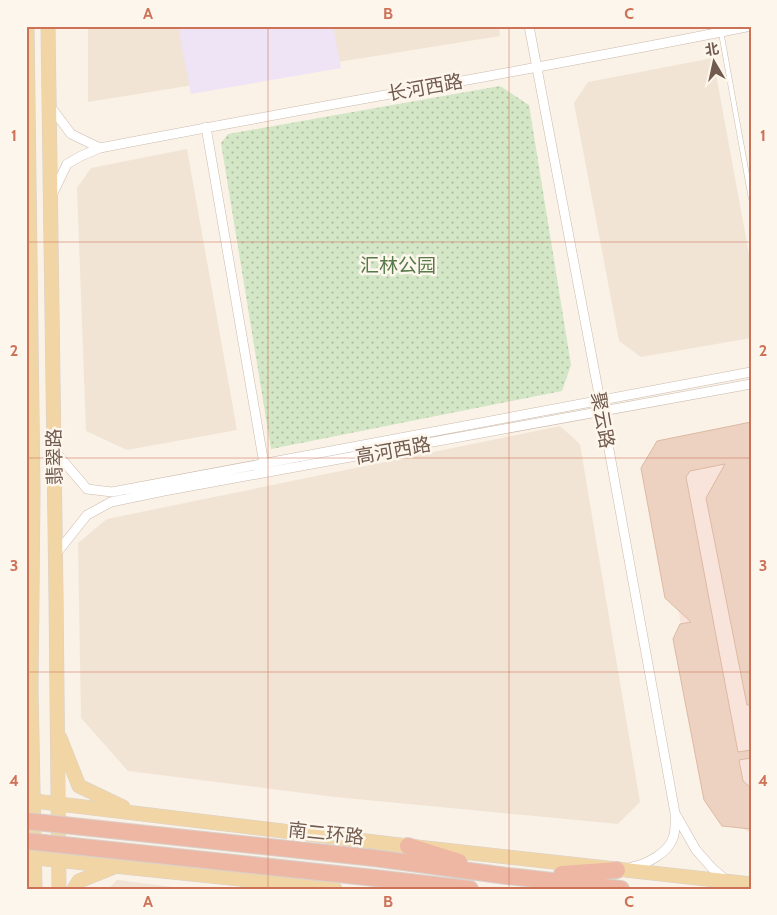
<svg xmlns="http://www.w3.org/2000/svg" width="777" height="915" font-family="Cabin,'Noto Sans SC',sans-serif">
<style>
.residential{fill:#f1e4d5}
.commercial{fill:#f9e4db}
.education{fill:#efe3f6}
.grass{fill:url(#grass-dots)}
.building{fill:#edd2c1;stroke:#ddb9a3}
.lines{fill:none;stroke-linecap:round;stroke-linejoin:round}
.lane-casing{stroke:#cbbaad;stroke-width:5.5}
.street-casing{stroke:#cbbaad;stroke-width:10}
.primary-casing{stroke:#d7d1cd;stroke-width:15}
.highway-casing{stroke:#d7d1cd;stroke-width:18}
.lane{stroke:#fff;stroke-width:4.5}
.street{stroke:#fff;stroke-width:9}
.primary{stroke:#f2d5a5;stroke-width:14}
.highway{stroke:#eeb7a3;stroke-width:16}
.highway-bridge-casing{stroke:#d7d1cd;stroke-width:18;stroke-linecap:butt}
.highway-bridge{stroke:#eeb7a3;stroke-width:16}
.grid{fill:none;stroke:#cd7157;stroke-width:1;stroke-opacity:0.55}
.labels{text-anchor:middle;stroke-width:5;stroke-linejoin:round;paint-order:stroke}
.street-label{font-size:19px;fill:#715a4e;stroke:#fdf6ec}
.park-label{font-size:19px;fill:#587a4a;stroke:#fdf6ec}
.neatline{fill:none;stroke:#cd7157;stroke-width:2}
.grid-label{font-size:16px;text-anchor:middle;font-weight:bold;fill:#cd7157}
</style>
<defs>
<pattern id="grass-dots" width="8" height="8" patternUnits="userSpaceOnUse" patternTransform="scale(1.25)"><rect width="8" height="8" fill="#d3e6c6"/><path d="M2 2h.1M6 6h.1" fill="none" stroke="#b0bda3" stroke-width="1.8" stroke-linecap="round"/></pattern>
</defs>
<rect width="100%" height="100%" fill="#faf2e6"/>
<path class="residential" d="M 88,26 L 499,26 L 500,36 L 88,102 Z
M 713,58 L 751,265 L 751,338 L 641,357 L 619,341 L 574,103 L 588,82 Z
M 187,149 L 237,430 L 127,450 L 86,431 L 77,188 L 91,168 Z
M 560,426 L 580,444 L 640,802 L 618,824 L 335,797 L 128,771 L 81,718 L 78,543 L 107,519 Z
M 117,880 L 118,880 L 188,889 L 108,889 Z"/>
<path class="commercial" d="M 751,424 L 751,834 L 713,808 L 653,465 Z"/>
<path class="education" d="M 178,26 L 333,26 L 341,68 L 191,94 Z"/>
<path class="grass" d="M 500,86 L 529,105 L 571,365 L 562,391 L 271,449 L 221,143 L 228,134 Z"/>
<path class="building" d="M 751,422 L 751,705 L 747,705 L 706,498 L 725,464 L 690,471 L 686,477 L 738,752 L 751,750 L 751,758 L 739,760 L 743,781 L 751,788 L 751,829 L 722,826 L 704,800 L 673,639 L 680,624 L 691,622 L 665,598 L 641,468 L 657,441 Z"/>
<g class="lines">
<g class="lane-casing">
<path id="lane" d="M 721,32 L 751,198"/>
</g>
<g class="street-casing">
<path id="street" d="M 529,26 L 600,400 L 675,813
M 50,106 L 71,134 L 100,148 L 81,156 L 67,164 L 53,193
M 206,127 L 264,464
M 100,148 C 316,106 534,70 751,26
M 54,450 L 87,489 L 112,492 L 751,372
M 56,554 L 87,515 L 111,502 L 164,491 L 751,384
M 632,867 C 647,864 668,853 673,838 C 676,831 675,821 675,813 L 696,850 L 712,868 L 726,880"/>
</g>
<g class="primary-casing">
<path id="primary" d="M 27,26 L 33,492 L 31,691 L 35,889
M 48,26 L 56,595 L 59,889
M 60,738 L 79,786 L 123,807
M 26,800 L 408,846 L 751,884
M 27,857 L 335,889
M 74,889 L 79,881 L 114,867"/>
</g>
<g class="highway-casing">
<path id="highway" d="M 408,846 L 459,862
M 374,858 L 507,876 L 526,878 L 621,889
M 562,874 L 617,870
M 375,878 L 470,889"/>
</g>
<use href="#lane" class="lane"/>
<use href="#street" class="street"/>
<use href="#primary" class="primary"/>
<use href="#highway" class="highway"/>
<g class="highway-bridge-casing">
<path id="highway-bridge" d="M 26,821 L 374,858
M 26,841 L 375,878"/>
</g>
<use href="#highway-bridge" class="highway-bridge"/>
</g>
<path class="grid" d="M 268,26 L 268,889M 509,26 L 509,889M 26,242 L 751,242M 26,458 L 751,458M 26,672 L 751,672"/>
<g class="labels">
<g class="street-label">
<text transform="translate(425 87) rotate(-10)" y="7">长河西路</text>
<text transform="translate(603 420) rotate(80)" y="7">聚云路</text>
<text transform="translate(393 450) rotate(-10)" y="7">高河西路</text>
<text transform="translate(54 457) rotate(-91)" y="7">翡翠路</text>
<text transform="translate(326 833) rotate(6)" y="7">南二环路</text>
</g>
<g class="park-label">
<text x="398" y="272">汇林公园</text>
</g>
</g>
<rect width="777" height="915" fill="none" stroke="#fdf6ec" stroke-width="55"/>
<g transform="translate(714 62) rotate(351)" stroke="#fdf6ec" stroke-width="4" paint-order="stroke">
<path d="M0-4L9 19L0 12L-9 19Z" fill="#715a4e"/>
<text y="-8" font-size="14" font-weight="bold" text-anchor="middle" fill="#715a4e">北</text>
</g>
<rect x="28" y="28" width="722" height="860" class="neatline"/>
<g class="grid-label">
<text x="148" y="19">A</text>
<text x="388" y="19">B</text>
<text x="629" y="19">C</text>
<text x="14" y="141">1</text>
<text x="763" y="141">1</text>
<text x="14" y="356">2</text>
<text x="763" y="356">2</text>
<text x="14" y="571">3</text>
<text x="763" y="571">3</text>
<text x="14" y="786">4</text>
<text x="763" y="786">4</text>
<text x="148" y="907">A</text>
<text x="388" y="907">B</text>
<text x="629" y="907">C</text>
</g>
</svg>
